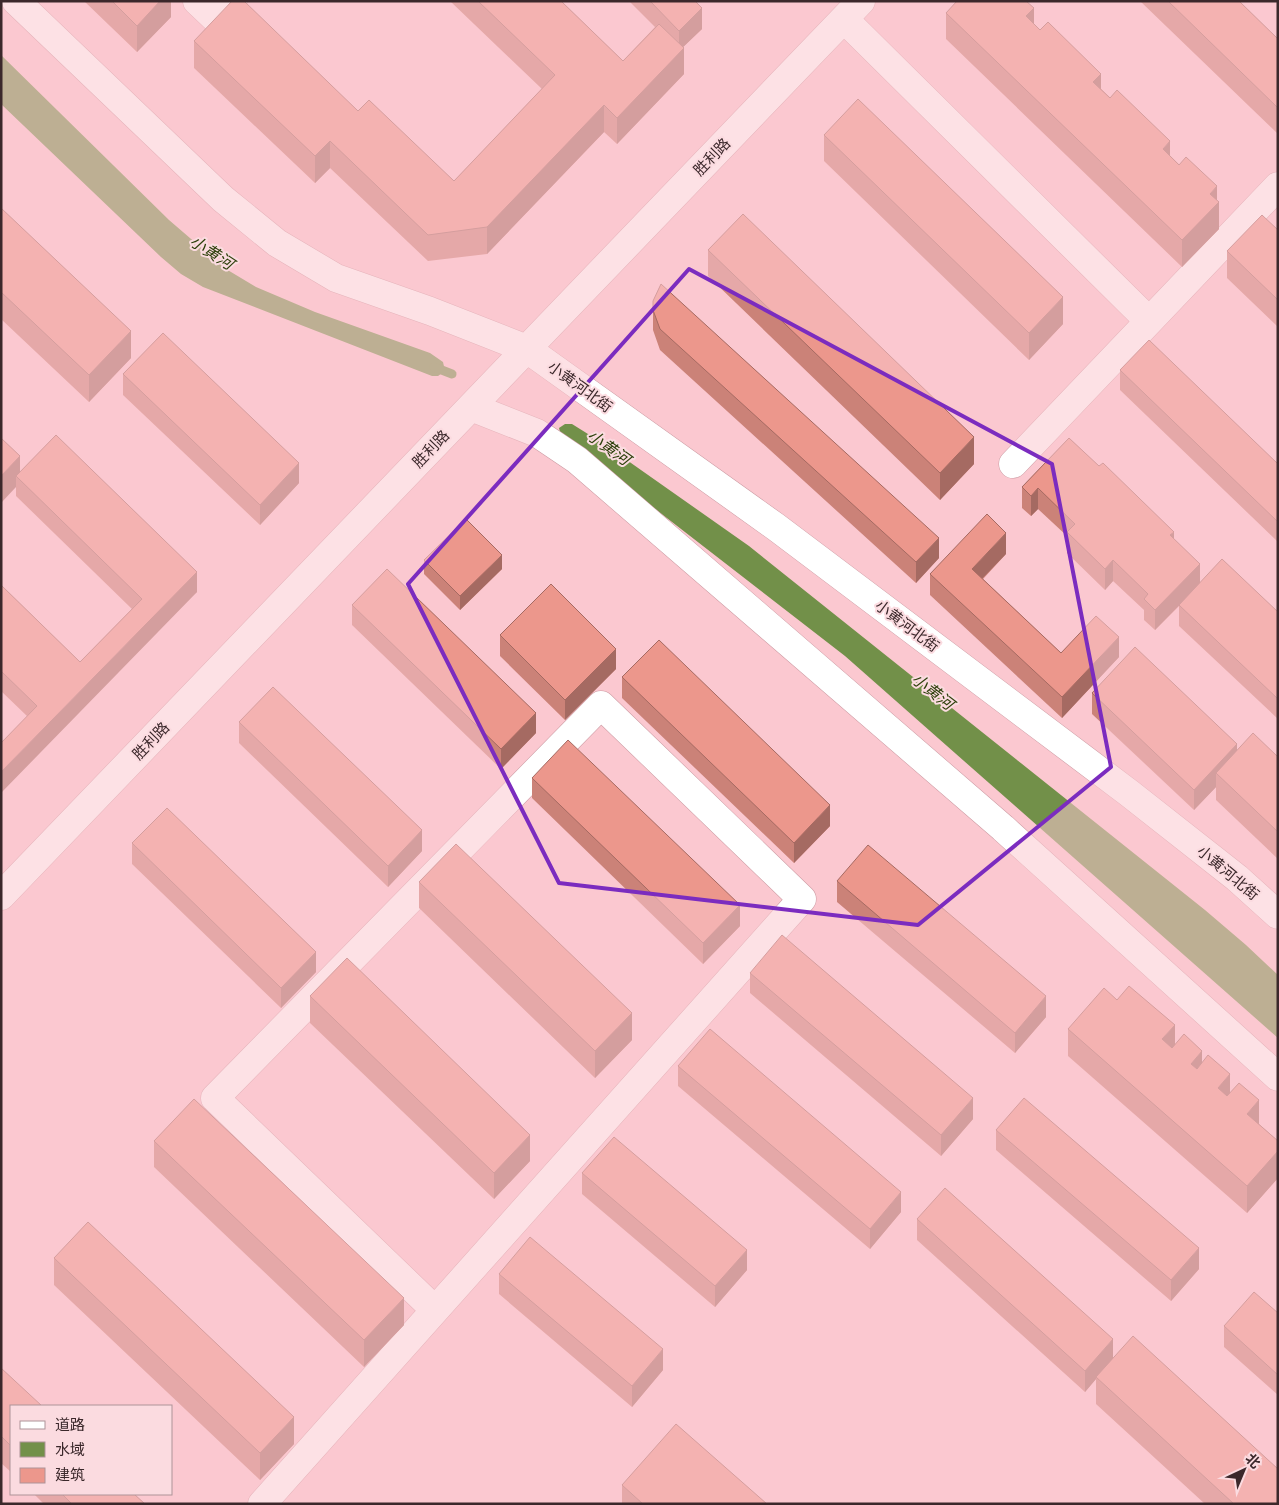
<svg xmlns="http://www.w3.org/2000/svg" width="1279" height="1505" font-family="'PT Sans','Noto Sans SC',sans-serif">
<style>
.water{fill:#729049}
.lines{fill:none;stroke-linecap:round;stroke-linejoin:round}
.stream{stroke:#729049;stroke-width:9}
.minor-casing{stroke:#cc9ba3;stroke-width:29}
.minor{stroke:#fff;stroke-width:28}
.wall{fill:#cb8278}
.shaded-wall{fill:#a56a62}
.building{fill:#ec978c;stroke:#a56a62}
.marked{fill:none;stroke:#7b2cbf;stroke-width:4;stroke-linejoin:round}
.labels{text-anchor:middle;stroke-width:4;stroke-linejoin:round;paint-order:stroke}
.street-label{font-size:15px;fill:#3b282b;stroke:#fbdbe0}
.water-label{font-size:16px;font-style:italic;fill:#2d400b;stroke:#fbdbe0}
</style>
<rect width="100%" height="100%" fill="#fbc8d0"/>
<path class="water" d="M 1,55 L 169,220 L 226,269 L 256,287 L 315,312 L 430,353 L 443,362 L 445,371 L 438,376 L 432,376 L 203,287 L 181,274 L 161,257 L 1,104 Z
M 565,424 L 572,424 L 604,444 L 749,546 L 1205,910 L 1246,945 L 1278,975 L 1278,1038 L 845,656 L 561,436 L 559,428 Z"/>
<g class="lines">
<path class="stream" d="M 434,367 L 452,374"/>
<g class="minor-casing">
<path id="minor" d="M 16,1 L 223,199 L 277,243 L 336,278 L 430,311 L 527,349 L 776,527 L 1129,793 L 1237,878 L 1278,915
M 197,1 L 216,19 L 233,1
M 844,19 L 1149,321
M 471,407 L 537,433 L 577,460 L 1003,828 L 1278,1077
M 1013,464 L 1278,186
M 1,896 L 861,1
M 262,1504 L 802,899 L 601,705 L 215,1098 L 435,1310"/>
</g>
<use href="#minor" class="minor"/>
</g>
<path class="wall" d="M 84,1 L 171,1 L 171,17 L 137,52 Z
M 450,1 L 561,1 L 623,61 L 655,27 L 629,1 L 695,1 L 702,29 L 683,47 L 684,74 L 617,144 L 604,132 L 487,254 L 428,261 L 330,168 L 315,183 L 194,68 L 194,41 L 358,111 L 454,181 L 542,89 Z
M 1140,1 L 1239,1 L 1278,39 L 1278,134 Z
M 946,13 L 1034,24 L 1217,201 L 1219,229 L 1182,267 L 946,39 Z
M 824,135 L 1063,324 L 1029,360 L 824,161 Z
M 1,208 L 131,358 L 89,402 L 1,319 Z
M 1278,230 L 1278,327 L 1227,278 L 1227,251 Z
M 708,250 L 974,464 L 940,500 L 708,276 Z
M 653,310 L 939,558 L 916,583 L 660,350 L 653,330 Z
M 1120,370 L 1278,464 L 1278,542 L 1120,390 Z
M 123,374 L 299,483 L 260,525 L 123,395 Z
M 1,438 L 20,472 L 197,592 L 27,716 L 1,691 L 1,585 L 80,662 L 132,609 L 16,496 L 16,487 Z
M 1069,438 L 1174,539 L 1200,583 L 1278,612 L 1278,719 L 1179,626 L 1179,606 L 1155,630 L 1144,620 L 1144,610 L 1113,581 L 1105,590 L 1067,553 L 1067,536 L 1038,509 L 1031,516 L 1022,508 L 1022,487 Z
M 1006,554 L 983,579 L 1061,653 L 1119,657 L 1062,718 L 930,595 L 930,574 Z
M 424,560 L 502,569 L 460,610 L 424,574 Z
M 352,605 L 536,733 L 501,769 L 352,625 Z
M 500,635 L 616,669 L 565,720 L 500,656 Z
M 622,677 L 830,826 L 794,863 L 622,698 Z
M 1092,693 L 1237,750 L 1278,757 L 1278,859 L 1216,800 L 1216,787 L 1194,810 L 1092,714 Z
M 239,722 L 422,851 L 388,887 L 239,743 Z
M 532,778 L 740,926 L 703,964 L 532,798 Z
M 132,843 L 316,972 L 281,1008 L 132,864 Z
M 837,881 L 1046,1017 L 1015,1053 L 837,902 Z
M 419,882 L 632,1040 L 595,1078 L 419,908 Z
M 750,973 L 973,1119 L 941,1156 L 750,993 Z
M 310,996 L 530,1161 L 494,1199 L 310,1023 Z
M 1117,1000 L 1175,1044 L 1202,1062 L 1259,1124 L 1278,1141 L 1278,1178 L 1247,1213 L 1068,1056 L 1068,1029 Z
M 678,1066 L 901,1212 L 870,1249 L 678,1086 Z
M 996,1130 L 1199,1269 L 1171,1301 L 996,1150 Z
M 154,1141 L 404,1325 L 364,1367 L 154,1167 Z
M 582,1173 L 747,1270 L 715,1307 L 582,1194 Z
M 917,1219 L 1113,1358 L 1278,1504 L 1205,1504 L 1096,1404 L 1096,1379 L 1085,1392 L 917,1240 Z
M 54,1258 L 294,1444 L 260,1480 L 54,1285 Z
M 499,1274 L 663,1370 L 632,1407 L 499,1294 Z
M 1278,1313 L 1278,1395 L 1224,1347 L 1224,1326 Z
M 1,1368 L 11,1406 L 11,1472 L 1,1463 Z
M 622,1485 L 767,1504 L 622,1504 Z
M 34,1494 L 134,1494 L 145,1504 L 44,1504 Z"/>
<path class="shaded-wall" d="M 160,1 L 171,1 L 171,17 L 137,52 L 137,26 Z
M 702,8 L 702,29 L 679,51 L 679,31 Z
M 1034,8 L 1034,35 L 1026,16 Z
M 684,48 L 684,74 L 617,144 L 617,118 Z
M 1101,74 L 1101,101 L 1093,82 Z
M 604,105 L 604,132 L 487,254 L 487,227 Z
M 330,141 L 330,168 L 315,183 L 315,156 Z
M 1170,141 L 1170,168 L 1163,149 Z
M 1217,186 L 1217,204 L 1219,202 L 1219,229 L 1182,267 L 1182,240 L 1210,194 Z
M 1063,297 L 1063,324 L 1029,360 L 1029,333 Z
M 131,331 L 131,358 L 89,402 L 89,375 Z
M 974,437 L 974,464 L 940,500 L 940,473 Z
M 20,456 L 20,480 L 16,476 L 16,487 L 1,503 L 1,476 Z
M 299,463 L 299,483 L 260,525 L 260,505 Z
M 1038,488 L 1038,509 L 1031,516 L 1031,496 Z
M 1174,532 L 1174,552 L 1170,535 Z
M 1006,533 L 1006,554 L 972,589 L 972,569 Z
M 939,538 L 939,558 L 916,583 L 916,562 Z
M 502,555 L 502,569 L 460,610 L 460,596 Z
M 1113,560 L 1113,581 L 1105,590 L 1105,569 Z
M 1200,564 L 1200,584 L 1155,630 L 1155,610 Z
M 197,572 L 197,592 L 1,793 L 1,772 Z
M 1119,637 L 1119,657 L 1062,718 L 1062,697 Z
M 616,649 L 616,669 L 565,720 L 565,700 Z
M 536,713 L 536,733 L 501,769 L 501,749 Z
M 1237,744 L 1237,764 L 1216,773 L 1216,787 L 1194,810 L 1194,790 Z
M 830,805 L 830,826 L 794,863 L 794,843 Z
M 422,830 L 422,851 L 388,887 L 388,866 Z
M 740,905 L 740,926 L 703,964 L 703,943 Z
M 316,952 L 316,972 L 281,1008 L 281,988 Z
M 1046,996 L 1046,1017 L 1015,1053 L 1015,1033 Z
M 632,1013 L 632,1040 L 595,1078 L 595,1051 Z
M 1175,1025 L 1175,1052 L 1162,1039 Z
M 1202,1051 L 1202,1077 L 1191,1064 Z
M 1230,1074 L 1230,1101 L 1218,1088 Z
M 973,1098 L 973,1119 L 941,1156 L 941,1135 Z
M 1259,1100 L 1259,1127 L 1247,1114 Z
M 530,1135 L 530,1161 L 494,1199 L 494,1173 Z
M 1278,1151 L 1278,1178 L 1247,1213 L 1247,1186 Z
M 901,1192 L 901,1212 L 870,1249 L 870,1229 Z
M 1199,1248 L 1199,1269 L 1171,1301 L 1171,1280 Z
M 747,1250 L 747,1270 L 715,1307 L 715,1286 Z
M 404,1298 L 404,1325 L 364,1367 L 364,1340 Z
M 1113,1339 L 1113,1360 L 1096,1377 L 1096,1379 L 1085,1392 L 1085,1371 Z
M 663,1349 L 663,1370 L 632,1407 L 632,1386 Z
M 294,1417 L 294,1444 L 260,1480 L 260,1453 Z"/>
<path class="building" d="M 112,1 L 160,1 L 137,26 Z
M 232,1 L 244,1 L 358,111 L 369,100 L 454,181 L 555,75 L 478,1 L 561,1 L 623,61 L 659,24 L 684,48 L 617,118 L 604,105 L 487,227 L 428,235 L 330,141 L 315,156 L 194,41 Z
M 650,1 L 695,1 L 702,8 L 679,31 Z
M 957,1 L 1026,1 L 1034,8 L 1026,16 L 1040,30 L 1048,22 L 1101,74 L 1093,82 L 1110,98 L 1117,90 L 1170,141 L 1163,149 L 1179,165 L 1186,157 L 1217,186 L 1210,194 L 1219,202 L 1182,240 L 946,13 Z
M 1168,1 L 1239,1 L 1278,39 L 1278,108 Z
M 858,99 L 1063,297 L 1029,333 L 824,135 Z
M 1,208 L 131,331 L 89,375 L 1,292 Z
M 743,214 L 974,437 L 940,473 L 708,250 Z
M 1262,215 L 1278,230 L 1278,300 L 1227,251 Z
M 661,284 L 939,538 L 916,562 L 660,329 L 653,310 L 653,301 Z
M 163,333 L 299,463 L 260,505 L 123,374 Z
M 1149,340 L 1278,464 L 1278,522 L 1120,370 Z
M 56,435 L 197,572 L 1,772 L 1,743 L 37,706 L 1,671 L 1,585 L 80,662 L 142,599 L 16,476 Z
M 1,438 L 20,456 L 1,476 Z
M 1069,438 L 1099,466 L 1103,463 L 1174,532 L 1170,535 L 1200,564 L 1155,610 L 1144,599 L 1148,594 L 1113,560 L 1105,569 L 1067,532 L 1075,524 L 1038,488 L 1031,496 L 1022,487 Z
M 987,514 L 1006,533 L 972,569 L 1061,653 L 1096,616 L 1119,637 L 1062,697 L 930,574 Z
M 466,519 L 502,555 L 460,596 L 424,560 Z
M 1222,559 L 1278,612 L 1278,699 L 1179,605 Z
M 387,569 L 536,713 L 501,749 L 352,605 Z
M 551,584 L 616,649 L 565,700 L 500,635 Z
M 659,640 L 830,805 L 794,843 L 622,677 Z
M 1135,647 L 1237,744 L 1194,790 L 1092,693 Z
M 273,687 L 422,830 L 388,866 L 239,722 Z
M 1253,733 L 1278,757 L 1278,832 L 1216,773 Z
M 568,740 L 740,905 L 703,943 L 532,778 Z
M 167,808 L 316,952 L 281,988 L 132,843 Z
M 456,844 L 632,1013 L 595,1051 L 419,882 Z
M 868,845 L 1046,996 L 1015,1033 L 837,881 Z
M 782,935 L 973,1098 L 941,1135 L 750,973 Z
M 347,958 L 530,1135 L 494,1173 L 310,996 Z
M 1129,986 L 1175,1025 L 1162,1039 L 1172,1048 L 1184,1034 L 1202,1051 L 1191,1064 L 1197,1069 L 1208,1055 L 1230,1074 L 1218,1088 L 1227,1096 L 1239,1083 L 1259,1100 L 1247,1114 L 1278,1141 L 1278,1151 L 1247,1186 L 1068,1029 L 1104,988 L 1117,1000 Z
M 710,1029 L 901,1192 L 870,1229 L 678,1066 Z
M 1024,1098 L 1199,1248 L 1171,1280 L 996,1130 Z
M 194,1099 L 404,1298 L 364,1340 L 154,1141 Z
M 614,1137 L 747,1250 L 715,1286 L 582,1173 Z
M 945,1188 L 1113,1339 L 1085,1371 L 917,1219 Z
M 88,1222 L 294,1417 L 260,1453 L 54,1258 Z
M 530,1237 L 663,1349 L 632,1386 L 499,1274 Z
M 1254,1292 L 1278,1313 L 1278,1375 L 1224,1326 Z
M 1133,1336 L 1278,1469 L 1278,1504 L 1234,1504 L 1096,1377 Z
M 1,1368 L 42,1406 L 11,1406 L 11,1446 L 1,1436 Z
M 676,1424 L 767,1504 L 643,1504 L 622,1485 Z
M 62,1494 L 134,1494 L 145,1504 L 72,1504 Z"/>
<path d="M0 0H1279V1505H0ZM 689,269 L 1052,464 L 1111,767 L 918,925 L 559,883 L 408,584 Z" fill="#fbc8d0" fill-opacity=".55" fill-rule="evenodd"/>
<path class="marked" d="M 689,269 L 1052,464 L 1111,767 L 918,925 L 559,883 L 408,584 Z"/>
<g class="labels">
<g class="street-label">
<text transform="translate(712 157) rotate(-46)" y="5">胜利路</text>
<text transform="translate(580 387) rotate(36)" y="5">小黄河北街</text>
<text transform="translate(431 449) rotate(-46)" y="5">胜利路</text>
<text transform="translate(907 626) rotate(37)" y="5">小黄河北街</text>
<text transform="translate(151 741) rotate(-46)" y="5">胜利路</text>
<text transform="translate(1228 873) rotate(40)" y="5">小黄河北街</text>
</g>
<g class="water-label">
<text transform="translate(212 252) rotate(33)" y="6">小黄河</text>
<text transform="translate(609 447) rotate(36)" y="6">小黄河</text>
<text transform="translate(933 691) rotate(38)" y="6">小黄河</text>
</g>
</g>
<rect width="1279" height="1505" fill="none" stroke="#3b282b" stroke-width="5"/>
<rect x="10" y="1405" width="162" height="90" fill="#fbdbe0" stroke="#ae9398"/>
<rect x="20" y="1421" width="25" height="8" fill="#ffffff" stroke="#ae9398"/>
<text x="55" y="1430" font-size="15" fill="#3b282b">道路</text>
<rect x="20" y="1442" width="25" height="15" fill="#729049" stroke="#ae9398"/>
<text x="55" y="1455" font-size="15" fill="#3b282b">水域</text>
<rect x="20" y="1468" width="25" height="15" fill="#ec978c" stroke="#ae9398"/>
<text x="55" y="1480" font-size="15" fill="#3b282b">建筑</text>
<g transform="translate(1244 1470) rotate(44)" stroke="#fbdbe0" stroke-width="4" paint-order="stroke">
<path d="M0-4L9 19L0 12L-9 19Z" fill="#3b282b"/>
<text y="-8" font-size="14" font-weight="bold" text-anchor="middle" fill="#3b282b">北</text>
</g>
</svg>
